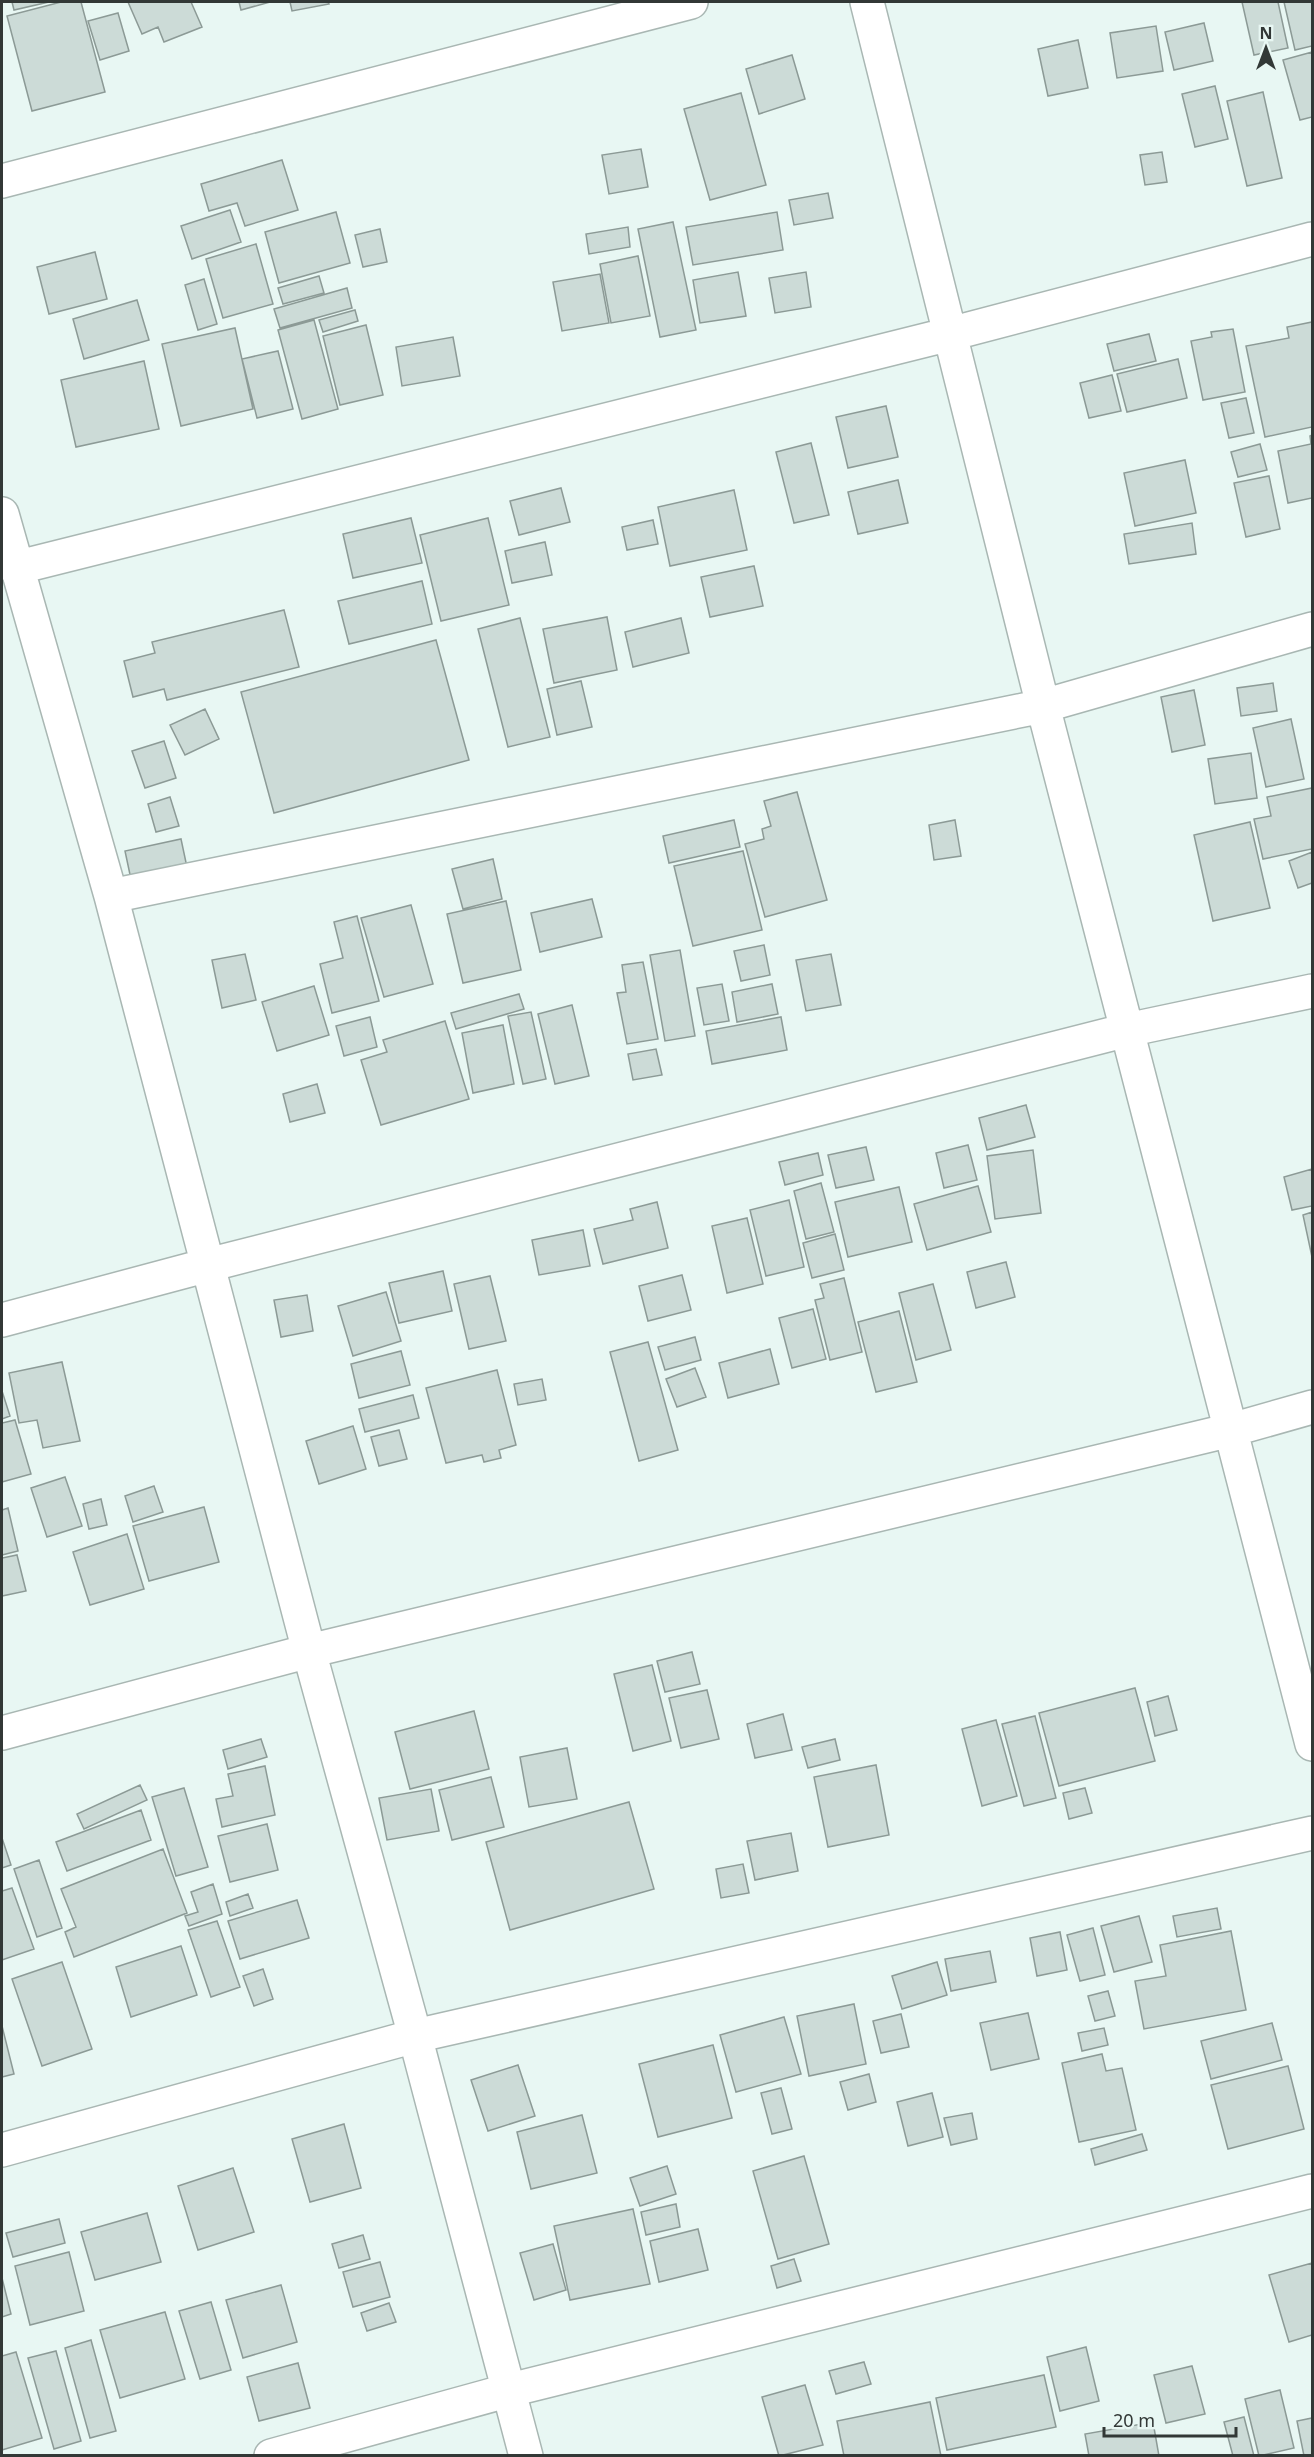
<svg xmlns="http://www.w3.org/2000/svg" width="1314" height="2457" font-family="'Noto Sans',sans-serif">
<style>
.building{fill:#ccdbd7;stroke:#8c9a96;stroke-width:1.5}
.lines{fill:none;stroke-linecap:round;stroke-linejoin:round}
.minor-casing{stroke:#a9b7b3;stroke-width:36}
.minor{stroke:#fff;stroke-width:33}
</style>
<rect width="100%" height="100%" fill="#e8f7f3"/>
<path class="building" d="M 12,2 L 49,2 L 14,10 Z
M 61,2 L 81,2 L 105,92 L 32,111 L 7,16 Z
M 128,2 L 191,2 L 202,27 L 164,42 L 158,27 L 142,34 Z
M 239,2 L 270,2 L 241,10 Z
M 290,2 L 328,2 L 329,4 L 292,11 Z
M 1242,2 L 1278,2 L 1288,48 L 1254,55 Z
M 1284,2 L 1312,2 L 1312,46 L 1295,50 Z
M 118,13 L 129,51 L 100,60 L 88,21 Z
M 1204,23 L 1213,61 L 1174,70 L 1165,32 Z
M 1156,26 L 1163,71 L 1117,78 L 1110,33 Z
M 1078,40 L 1088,88 L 1048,96 L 1038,49 Z
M 1312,52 L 1312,117 L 1300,120 L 1283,60 Z
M 792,55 L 805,99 L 759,114 L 746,69 Z
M 1215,86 L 1228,139 L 1195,147 L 1182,94 Z
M 1263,92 L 1282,178 L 1247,186 L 1227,101 Z
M 741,93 L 766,185 L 710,200 L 684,109 Z
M 641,149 L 648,187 L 609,194 L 602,155 Z
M 1162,152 L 1167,182 L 1145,185 L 1140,155 Z
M 282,160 L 298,210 L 245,226 L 237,203 L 209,211 L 201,184 Z
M 828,193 L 833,218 L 794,225 L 789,200 Z
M 230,210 L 241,242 L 192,259 L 181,226 Z
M 336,212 L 350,263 L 279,283 L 265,232 Z
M 777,212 L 783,250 L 693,265 L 686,227 Z
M 673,222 L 696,330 L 660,337 L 638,229 Z
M 628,227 L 630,247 L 589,254 L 586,234 Z
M 380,229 L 387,262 L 363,267 L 355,235 Z
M 256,244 L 273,304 L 223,318 L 206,259 Z
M 95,252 L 107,299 L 49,314 L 37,267 Z
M 638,256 L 650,316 L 611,323 L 600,264 Z
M 738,272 L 746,316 L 700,323 L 693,280 Z
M 806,272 L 811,307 L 775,313 L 769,278 Z
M 600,274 L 609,323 L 562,331 L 553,282 Z
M 319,276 L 324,293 L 283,304 L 278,288 Z
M 204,279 L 217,324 L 198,330 L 185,285 Z
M 347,288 L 352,308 L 280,328 L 274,309 Z
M 137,300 L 149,340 L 84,359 L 73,319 Z
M 355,310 L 358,321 L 323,332 L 319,320 Z
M 314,320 L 338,409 L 302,419 L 278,330 Z
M 1312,322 L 1312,427 L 1265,437 L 1246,346 L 1289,338 L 1287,327 Z
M 366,325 L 383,395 L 340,405 L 323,336 Z
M 235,328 L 253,409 L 181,426 L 162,344 Z
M 1233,329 L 1245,392 L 1203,400 L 1191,341 L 1212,337 L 1211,332 Z
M 1149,334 L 1156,361 L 1114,371 L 1107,344 Z
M 453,337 L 460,376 L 402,386 L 396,347 Z
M 278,351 L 293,409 L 257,418 L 242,359 Z
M 1178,359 L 1187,398 L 1127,412 L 1117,374 Z
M 144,361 L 159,429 L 76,447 L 61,380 Z
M 1112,375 L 1121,411 L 1089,418 L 1080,383 Z
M 1246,398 L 1254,433 L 1229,438 L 1221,403 Z
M 886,406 L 898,457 L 848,468 L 836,417 Z
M 1312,435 L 1312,498 L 1288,503 L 1278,451 L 1311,444 L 1310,436 Z
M 811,443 L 829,515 L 794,523 L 776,452 Z
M 1260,444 L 1267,470 L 1238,477 L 1231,452 Z
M 1185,460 L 1196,513 L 1135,526 L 1124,473 Z
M 1269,476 L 1280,529 L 1246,537 L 1234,483 Z
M 898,480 L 908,523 L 858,534 L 848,492 Z
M 561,488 L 570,522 L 519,535 L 510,501 Z
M 734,490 L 747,550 L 670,566 L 658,507 Z
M 411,518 L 422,563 L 353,578 L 343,534 Z
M 488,518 L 509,605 L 441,621 L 420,535 Z
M 653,520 L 658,544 L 627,550 L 622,527 Z
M 1192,523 L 1196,554 L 1129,564 L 1124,534 Z
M 545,542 L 552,575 L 512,583 L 505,551 Z
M 754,566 L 763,606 L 710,617 L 701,577 Z
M 422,581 L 432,624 L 349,644 L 338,601 Z
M 284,610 L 299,667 L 167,700 L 164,689 L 133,697 L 124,661 L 155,653 L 152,642 Z
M 607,617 L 617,670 L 554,683 L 543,629 Z
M 520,618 L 550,737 L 508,747 L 478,629 Z
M 681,618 L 689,653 L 633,667 L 625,632 Z
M 436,640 L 469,760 L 274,813 L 241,692 Z
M 581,681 L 592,727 L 557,735 L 547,689 Z
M 1273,683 L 1277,711 L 1241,716 L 1237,688 Z
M 1194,690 L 1205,745 L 1172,752 L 1161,697 Z
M 205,709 L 219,739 L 185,755 L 170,725 Z
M 1291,719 L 1304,779 L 1266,787 L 1253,728 Z
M 164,741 L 176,778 L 145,788 L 132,751 Z
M 1251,753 L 1257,798 L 1215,804 L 1208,759 Z
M 1312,788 L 1312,849 L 1263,859 L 1254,819 L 1271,816 L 1267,797 Z
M 797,792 L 827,900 L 765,917 L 745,844 L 764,839 L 762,829 L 771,826 L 764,801 Z
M 170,797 L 179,826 L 156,832 L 148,804 Z
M 734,820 L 740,847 L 669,863 L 663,836 Z
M 955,820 L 961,856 L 934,860 L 929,825 Z
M 1250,822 L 1270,908 L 1213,921 L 1194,835 Z
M 181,839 L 188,872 L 132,884 L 125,851 Z
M 743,851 L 762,930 L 693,946 L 674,866 Z
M 1312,852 L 1312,883 L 1298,888 L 1289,861 Z
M 493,859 L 502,899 L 463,909 L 452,869 Z
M 592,899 L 602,937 L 540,952 L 531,913 Z
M 506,901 L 521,970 L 463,983 L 447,914 Z
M 411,905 L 433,984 L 384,997 L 361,918 Z
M 357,916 L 379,1001 L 332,1013 L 320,964 L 343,958 L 334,922 Z
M 764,945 L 770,975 L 741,981 L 734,951 Z
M 680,950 L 695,1036 L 665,1041 L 650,955 Z
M 245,954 L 256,1000 L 222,1008 L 212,960 Z
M 831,954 L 841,1005 L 806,1011 L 796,960 Z
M 643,962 L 658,1039 L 627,1044 L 617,993 L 626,992 L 622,965 Z
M 722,984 L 729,1021 L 704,1025 L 697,988 Z
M 772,984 L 778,1014 L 737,1022 L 732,992 Z
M 314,986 L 329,1035 L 277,1051 L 262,1002 Z
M 519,994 L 524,1009 L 456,1029 L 451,1013 Z
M 572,1005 L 589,1076 L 555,1084 L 538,1014 Z
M 531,1012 L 546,1079 L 523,1084 L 508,1016 Z
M 370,1017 L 377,1047 L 344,1056 L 336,1026 Z
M 781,1017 L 787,1050 L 712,1064 L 706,1031 Z
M 445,1021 L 469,1099 L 381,1125 L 361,1060 L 387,1052 L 383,1040 Z
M 503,1025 L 514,1084 L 473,1093 L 462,1033 Z
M 656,1049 L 662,1075 L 633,1080 L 628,1054 Z
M 317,1084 L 325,1113 L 290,1122 L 283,1094 Z
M 1026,1105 L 1035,1137 L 987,1150 L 979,1118 Z
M 968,1145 L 977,1180 L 944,1188 L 936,1153 Z
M 866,1147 L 874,1180 L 836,1188 L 828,1155 Z
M 1033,1150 L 1041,1213 L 995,1219 L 987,1156 Z
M 818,1153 L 823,1175 L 785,1185 L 779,1162 Z
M 1312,1169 L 1312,1206 L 1292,1210 L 1284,1177 Z
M 821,1183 L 834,1232 L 806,1239 L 794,1191 Z
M 978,1186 L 991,1232 L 927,1250 L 914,1204 Z
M 899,1187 L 912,1242 L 848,1257 L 835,1202 Z
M 789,1200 L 804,1267 L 766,1276 L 750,1210 Z
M 657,1202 L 668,1248 L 603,1264 L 594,1229 L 633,1220 L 630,1209 Z
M 1312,1212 L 1312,1257 L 1303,1215 Z
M 747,1218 L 763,1284 L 727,1293 L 712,1226 Z
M 583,1230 L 590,1266 L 539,1275 L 532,1240 Z
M 835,1234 L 844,1270 L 812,1278 L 803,1243 Z
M 1006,1262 L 1015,1297 L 976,1308 L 967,1272 Z
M 443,1271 L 452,1311 L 399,1323 L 389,1283 Z
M 682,1275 L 691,1310 L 648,1321 L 639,1286 Z
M 490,1276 L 506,1341 L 469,1349 L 454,1284 Z
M 844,1278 L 862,1352 L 830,1360 L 815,1300 L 824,1298 L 820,1284 Z
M 933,1284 L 951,1350 L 916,1360 L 899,1293 Z
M 386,1292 L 401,1341 L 353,1356 L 338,1306 Z
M 307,1295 L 313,1331 L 281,1337 L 274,1300 Z
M 813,1309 L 826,1359 L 792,1368 L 779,1318 Z
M 899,1311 L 917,1382 L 876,1392 L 858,1322 Z
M 695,1337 L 701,1360 L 665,1370 L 658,1347 Z
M 648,1342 L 678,1450 L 639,1461 L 610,1352 Z
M 770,1349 L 779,1384 L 728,1398 L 719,1363 Z
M 401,1351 L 410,1385 L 359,1398 L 351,1364 Z
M 62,1362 L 80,1441 L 43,1448 L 37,1420 L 19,1423 L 9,1373 Z
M 695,1368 L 706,1397 L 677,1407 L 666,1379 Z
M 497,1370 L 516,1445 L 499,1450 L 501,1458 L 484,1462 L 482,1455 L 446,1463 L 426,1388 Z
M 542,1379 L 546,1400 L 518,1405 L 514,1384 Z
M 2,1391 L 10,1416 L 2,1419 Z
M 413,1395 L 419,1418 L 365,1432 L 359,1409 Z
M 15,1420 L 31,1474 L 2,1482 L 2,1423 Z
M 353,1426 L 366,1469 L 319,1484 L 306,1441 Z
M 399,1430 L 407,1459 L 379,1466 L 371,1437 Z
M 65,1477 L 82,1526 L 47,1537 L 31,1488 Z
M 154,1486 L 163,1512 L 133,1522 L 125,1496 Z
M 101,1499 L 107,1525 L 89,1529 L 83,1504 Z
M 204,1507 L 219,1562 L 149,1581 L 133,1526 Z
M 8,1508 L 18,1551 L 2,1555 L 2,1510 Z
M 127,1534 L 144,1589 L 90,1605 L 73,1552 Z
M 17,1555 L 26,1591 L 2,1596 L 2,1558 Z
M 692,1652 L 700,1684 L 665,1692 L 657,1661 Z
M 652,1665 L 671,1741 L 633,1751 L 614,1674 Z
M 1135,1688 L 1155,1761 L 1059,1786 L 1039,1713 Z
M 707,1690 L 719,1739 L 681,1748 L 669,1698 Z
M 1168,1696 L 1177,1730 L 1155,1736 L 1147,1702 Z
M 474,1711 L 489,1769 L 410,1789 L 395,1732 Z
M 783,1714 L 792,1750 L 755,1758 L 747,1724 Z
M 1035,1716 L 1056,1798 L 1024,1806 L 1002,1724 Z
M 996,1720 L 1017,1796 L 982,1806 L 962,1729 Z
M 261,1739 L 267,1757 L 228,1769 L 223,1750 Z
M 835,1739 L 840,1760 L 808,1768 L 802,1747 Z
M 567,1748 L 577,1799 L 529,1807 L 520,1757 Z
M 876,1765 L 889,1835 L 828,1847 L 814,1777 Z
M 265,1766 L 275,1815 L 222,1827 L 216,1799 L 233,1796 L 228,1774 Z
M 491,1777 L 504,1827 L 452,1840 L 439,1790 Z
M 140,1785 L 147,1800 L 84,1829 L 77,1814 Z
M 184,1788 L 208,1867 L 176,1876 L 152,1797 Z
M 1085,1788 L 1092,1813 L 1069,1819 L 1063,1793 Z
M 431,1789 L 439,1831 L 387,1840 L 379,1798 Z
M 629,1802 L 654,1889 L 510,1930 L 486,1842 Z
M 141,1810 L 151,1840 L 67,1871 L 56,1842 Z
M 267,1824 L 278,1870 L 230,1882 L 218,1836 Z
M 791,1833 L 798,1871 L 755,1880 L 747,1841 Z
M 2,1838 L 11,1865 L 2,1868 Z
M 163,1849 L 187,1913 L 74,1957 L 65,1932 L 76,1927 L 61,1889 Z
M 39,1860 L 62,1928 L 37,1937 L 14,1869 Z
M 743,1864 L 749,1893 L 721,1898 L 716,1869 Z
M 213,1884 L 222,1914 L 189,1926 L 185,1916 L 198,1912 L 191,1892 Z
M 12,1888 L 34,1949 L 2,1960 L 2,1891 Z
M 248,1894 L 253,1908 L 230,1916 L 226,1902 Z
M 297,1900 L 309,1938 L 240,1959 L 228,1921 Z
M 1217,1908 L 1221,1929 L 1177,1937 L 1173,1916 Z
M 1139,1916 L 1152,1962 L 1114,1972 L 1101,1926 Z
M 217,1921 L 240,1987 L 211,1997 L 188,1930 Z
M 1093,1928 L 1105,1975 L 1080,1981 L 1067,1935 Z
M 1231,1931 L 1246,2010 L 1144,2029 L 1135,1981 L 1166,1976 L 1160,1945 Z
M 1060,1932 L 1067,1970 L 1037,1976 L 1030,1938 Z
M 181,1946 L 197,1995 L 131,2017 L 116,1967 Z
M 990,1951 L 996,1982 L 951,1991 L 945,1959 Z
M 62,1962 L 92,2049 L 42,2066 L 12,1979 Z
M 937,1962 L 947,1995 L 902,2009 L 892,1976 Z
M 263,1969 L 273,1999 L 254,2006 L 243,1976 Z
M 1108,1991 L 1115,2016 L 1095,2021 L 1088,1996 Z
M 854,2004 L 866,2064 L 809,2076 L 797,2016 Z
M 1028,2013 L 1039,2059 L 991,2070 L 980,2023 Z
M 901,2014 L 909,2047 L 881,2053 L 873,2021 Z
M 784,2017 L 801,2074 L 736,2092 L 720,2035 Z
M 1272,2023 L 1282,2060 L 1211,2079 L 1201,2041 Z
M 2,2026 L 14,2074 L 2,2077 Z
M 1104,2028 L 1108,2045 L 1082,2051 L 1078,2033 Z
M 713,2045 L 732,2118 L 658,2137 L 639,2064 Z
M 1102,2054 L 1106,2071 L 1122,2068 L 1136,2130 L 1079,2142 L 1062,2063 Z
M 518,2065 L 535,2116 L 488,2131 L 471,2080 Z
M 1288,2066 L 1304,2129 L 1228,2149 L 1211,2085 Z
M 869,2074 L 876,2102 L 848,2110 L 840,2082 Z
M 781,2088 L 792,2129 L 772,2134 L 761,2093 Z
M 932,2093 L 943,2137 L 908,2146 L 897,2102 Z
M 972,2113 L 977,2139 L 951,2145 L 944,2118 Z
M 582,2115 L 597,2173 L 531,2189 L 517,2132 Z
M 344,2124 L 361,2188 L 310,2202 L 292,2139 Z
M 1142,2134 L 1147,2150 L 1095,2165 L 1091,2149 Z
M 804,2156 L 829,2244 L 778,2259 L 753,2171 Z
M 667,2166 L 676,2194 L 640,2206 L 630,2178 Z
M 233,2168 L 254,2232 L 198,2250 L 178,2186 Z
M 676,2204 L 680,2227 L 646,2235 L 641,2212 Z
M 633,2209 L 650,2284 L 570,2300 L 554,2226 Z
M 147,2213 L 161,2262 L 95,2280 L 81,2232 Z
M 59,2219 L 65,2243 L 13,2257 L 6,2233 Z
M 698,2229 L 708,2270 L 659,2282 L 650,2241 Z
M 363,2235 L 370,2259 L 339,2268 L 332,2244 Z
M 553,2244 L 566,2290 L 534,2300 L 520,2253 Z
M 69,2252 L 84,2311 L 30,2325 L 15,2266 Z
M 794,2259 L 801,2281 L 777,2288 L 771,2266 Z
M 380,2262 L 390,2297 L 353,2307 L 343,2272 Z
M 1312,2263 L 1312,2335 L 1289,2342 L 1269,2275 Z
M 2,2278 L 11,2314 L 2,2317 Z
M 281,2285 L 297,2342 L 243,2358 L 226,2300 Z
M 211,2302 L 231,2370 L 200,2379 L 179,2311 Z
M 389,2303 L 396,2322 L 367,2331 L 361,2313 Z
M 165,2312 L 185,2379 L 120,2398 L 100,2330 Z
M 91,2340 L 116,2431 L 90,2438 L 65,2348 Z
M 1086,2347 L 1099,2401 L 1060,2411 L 1047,2357 Z
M 56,2351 L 81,2441 L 54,2449 L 28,2358 Z
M 16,2352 L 42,2438 L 2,2450 L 2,2356 Z
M 864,2362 L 871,2384 L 836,2394 L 829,2371 Z
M 298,2363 L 310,2408 L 259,2421 L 247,2377 Z
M 1192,2366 L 1205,2414 L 1166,2423 L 1154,2375 Z
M 1044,2375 L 1056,2427 L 947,2450 L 936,2398 Z
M 805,2385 L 823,2445 L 779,2456 L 762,2397 Z
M 1280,2390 L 1294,2448 L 1259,2456 L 1245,2399 Z
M 930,2402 L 941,2456 L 844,2456 L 837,2421 Z
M 1244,2417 L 1254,2456 L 1233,2456 L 1224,2422 Z
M 1312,2418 L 1312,2456 L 1304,2456 L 1297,2421 Z
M 1153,2422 L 1159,2456 L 1089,2456 L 1085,2434 Z"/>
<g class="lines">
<g class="minor-casing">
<path id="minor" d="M 867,2 L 1043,706 L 1312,1744
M 2,181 L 691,2
M 2,514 L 111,896 L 309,1651 L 415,2036 L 526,2456
M 15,568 L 950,334 L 1312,239
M 111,896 L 1043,706 L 1312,629
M 2,1320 L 208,1265 L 1127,1030 L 1312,991
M 2,1733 L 309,1651 L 1231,1430 L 1312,1407
M 2,2150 L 415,2036 L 1312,1833
M 271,2456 L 510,2390 L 1312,2191"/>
</g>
<use href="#minor" class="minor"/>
</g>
<rect width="1314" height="2457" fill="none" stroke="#323836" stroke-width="6"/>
<g transform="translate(1266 48)" stroke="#e8f7f3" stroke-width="4.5" paint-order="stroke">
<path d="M0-4.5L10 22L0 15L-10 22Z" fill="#323836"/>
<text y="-9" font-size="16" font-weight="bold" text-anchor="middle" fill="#323836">N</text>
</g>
<path d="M1104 2427v9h132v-9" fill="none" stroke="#323836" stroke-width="3"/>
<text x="1113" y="2427" font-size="18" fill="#323836" stroke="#e8f7f3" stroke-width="4.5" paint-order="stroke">20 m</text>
</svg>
